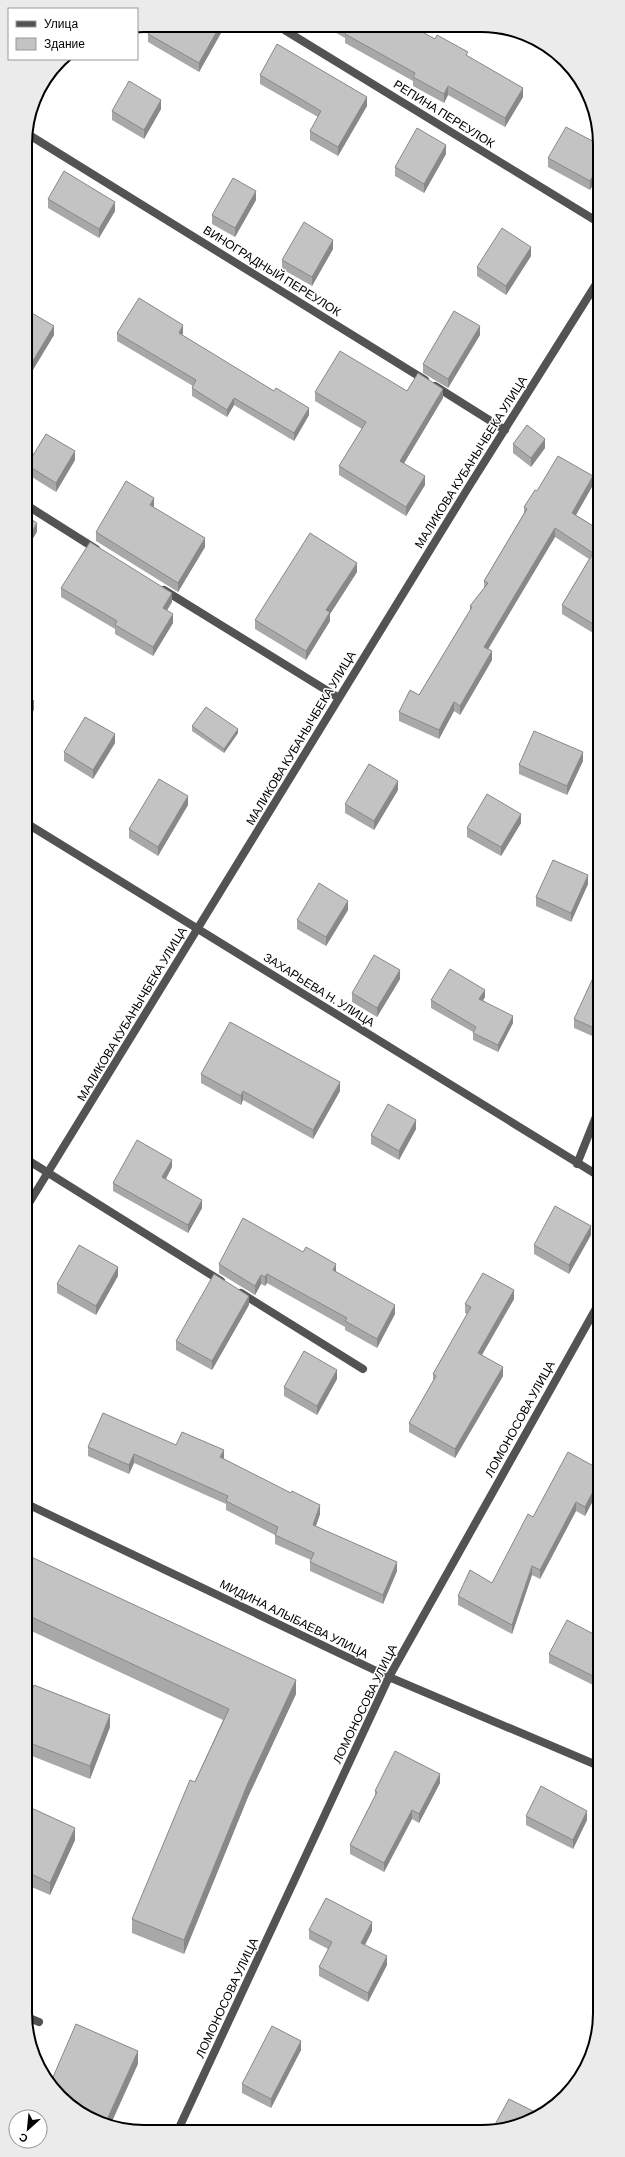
<svg xmlns="http://www.w3.org/2000/svg" width="625" height="2157" font-family="Barlow,sans-serif">
<style>
.lines{fill:none;stroke-linecap:round;stroke-linejoin:round}
.minor{stroke:#535353;stroke-width:8}
.wall{fill:#a8a8a8}
.shaded-wall{fill:#888}
.building{fill:#c3c3c3;stroke:#888}
.labels{text-anchor:middle;stroke-width:3;stroke-linejoin:round;paint-order:stroke}
.street-label{font-size:12px;fill:#000;stroke:#fff}
.rim{fill:none;stroke:#000;stroke-width:2}
</style>
<rect width="100%" height="100%" fill="#fff"/>
<g class="lines">
<path class="minor" d="M 278,26 L 598,222
M 34,100 L 46,81
M 26,133 L 425,380
M 435,386 L 505,430
M 28,506 L 96,549
M 164,590 L 339,698
M 26,823 L 599,1176
M 26,1159 L 221,1281
M 577,1164 L 599,1109
M 26,1208 L 468,488 L 598,281
M 241,1293 L 363,1369
M 27,1504 L 389,1677 L 599,1766
M 27,2017 L 39,2022
M 178,2130 L 389,1677 L 599,1303"/>
</g>
<path class="wall" d="M 225,26 L 199,72 L 148,42 L 148,34 Z
M 324,26 L 413,27 L 435,39 L 468,56 L 523,97 L 505,127 L 448,95 L 444,103 L 413,86 L 413,81 L 345,43 L 345,38 Z
M 260,75 L 367,106 L 338,156 L 310,140 L 310,131 L 318,117 L 260,84 Z
M 161,109 L 144,139 L 112,120 L 112,111 Z
M 598,144 L 598,176 L 590,190 L 548,167 L 548,158 Z
M 446,154 L 424,193 L 395,176 L 395,167 Z
M 48,199 L 115,211 L 99,238 L 48,208 Z
M 256,200 L 235,237 L 212,224 L 212,215 Z
M 333,249 L 312,286 L 282,269 L 282,260 Z
M 531,256 L 506,295 L 477,276 L 477,267 Z
M 25,309 L 54,335 L 28,378 L 26,377 Z
M 117,333 L 183,333 L 182,335 L 309,415 L 294,441 L 234,405 L 227,417 L 192,396 L 192,388 L 193,386 L 117,341 Z
M 480,335 L 448,388 L 423,373 L 423,364 Z
M 407,391 L 443,398 L 404,463 L 425,485 L 406,516 L 339,475 L 339,466 L 362,429 L 315,401 L 315,392 Z
M 513,444 L 545,448 L 531,467 L 513,453 Z
M 75,460 L 56,492 L 27,474 L 27,465 Z
M 593,485 L 576,515 L 598,529 L 598,636 L 562,614 L 562,605 L 589,559 L 555,537 L 488,649 L 492,660 L 460,715 L 454,711 L 439,739 L 399,721 L 399,712 L 419,695 L 470,610 L 470,606 L 484,588 L 484,581 L 524,513 L 524,507 L 537,491 Z
M 96,532 L 205,547 L 178,592 L 96,541 Z
M 357,572 L 330,614 L 330,621 L 306,660 L 255,629 L 255,620 Z
M 61,588 L 172,602 L 167,610 L 173,623 L 153,656 L 115,634 L 115,629 L 61,597 Z
M 192,726 L 238,733 L 224,753 L 192,731 Z
M 115,743 L 93,779 L 64,761 L 64,752 Z
M 583,761 L 567,795 L 519,774 L 519,765 Z
M 398,790 L 374,830 L 345,813 L 345,804 Z
M 188,805 L 158,856 L 129,838 L 129,829 Z
M 521,823 L 501,856 L 467,837 L 467,828 Z
M 588,884 L 571,922 L 536,906 L 536,897 Z
M 348,910 L 326,946 L 297,929 L 297,920 Z
M 400,979 L 377,1017 L 352,1002 L 352,993 Z
M 599,980 L 599,1039 L 574,1028 L 574,1019 Z
M 485,997 L 483,1000 L 513,1023 L 498,1052 L 473,1040 L 473,1032 L 431,1008 L 431,1000 Z
M 201,1074 L 340,1091 L 313,1139 L 243,1100 L 241,1105 L 201,1083 Z
M 416,1129 L 399,1160 L 371,1144 L 371,1135 Z
M 172,1167 L 166,1179 L 202,1208 L 188,1233 L 113,1191 L 113,1183 Z
M 591,1235 L 569,1274 L 534,1254 L 534,1245 Z
M 219,1264 L 336,1272 L 395,1314 L 377,1348 L 345,1330 L 345,1327 L 267,1283 L 265,1286 L 261,1284 L 255,1295 L 219,1273 Z
M 118,1276 L 96,1315 L 57,1293 L 57,1284 Z
M 514,1299 L 481,1355 L 503,1376 L 455,1458 L 409,1432 L 409,1423 L 433,1381 L 433,1374 L 467,1314 L 465,1313 L 465,1304 Z
M 249,1305 L 212,1370 L 176,1350 L 176,1341 Z
M 337,1379 L 317,1415 L 284,1396 L 284,1387 Z
M 176,1445 L 224,1459 L 320,1514 L 316,1526 L 397,1571 L 383,1604 L 310,1571 L 310,1562 L 311,1560 L 275,1544 L 275,1535 L 226,1510 L 226,1504 L 134,1463 L 129,1474 L 88,1456 L 88,1447 Z
M 599,1469 L 599,1489 L 585,1516 L 576,1511 L 540,1579 L 532,1575 L 512,1634 L 458,1605 L 458,1596 L 492,1583 L 533,1517 Z
M 27,1555 L 296,1694 L 248,1797 L 184,1954 L 132,1933 L 132,1919 L 223,1720 L 27,1629 Z
M 599,1637 L 599,1688 L 549,1663 L 549,1654 Z
M 27,1703 L 110,1727 L 90,1779 L 27,1754 Z
M 440,1783 L 419,1823 L 412,1819 L 384,1872 L 350,1854 L 350,1845 L 375,1796 L 375,1791 Z
M 27,1806 L 75,1840 L 50,1895 L 27,1885 Z
M 526,1816 L 587,1820 L 573,1849 L 526,1825 Z
M 309,1930 L 372,1931 L 365,1945 L 387,1965 L 368,2002 L 319,1976 L 319,1967 L 328,1949 L 309,1939 Z
M 599,2024 L 591,2058 L 589,2051 L 589,2042 Z
M 301,2050 L 271,2108 L 242,2093 L 242,2084 Z"/>
<path class="shaded-wall" d="M 220,26 L 225,26 L 199,72 L 199,63 Z
M 448,86 L 448,95 L 444,103 L 444,94 Z
M 523,88 L 523,97 L 505,127 L 505,118 Z
M 367,97 L 367,106 L 338,156 L 338,147 Z
M 161,100 L 161,109 L 144,139 L 144,130 Z
M 446,145 L 446,154 L 424,193 L 424,184 Z
M 598,167 L 598,176 L 590,190 L 590,181 Z
M 256,191 L 256,200 L 235,237 L 235,228 Z
M 115,202 L 115,211 L 99,238 L 99,229 Z
M 333,240 L 333,249 L 312,286 L 312,277 Z
M 531,247 L 531,256 L 506,295 L 506,286 Z
M 183,325 L 183,333 L 179,341 L 179,333 Z
M 54,326 L 54,335 L 28,378 L 28,369 Z
M 480,326 L 480,335 L 448,388 L 448,379 Z
M 443,389 L 443,398 L 400,470 L 400,461 Z
M 234,398 L 234,405 L 227,417 L 227,410 Z
M 309,408 L 309,415 L 294,441 L 294,433 Z
M 545,439 L 545,448 L 531,467 L 531,458 Z
M 75,451 L 75,460 L 56,492 L 56,483 Z
M 425,476 L 425,485 L 406,516 L 406,507 Z
M 593,476 L 593,485 L 572,522 L 572,513 Z
M 154,498 L 154,507 L 150,505 Z
M 37,523 L 37,532 L 26,550 L 26,542 Z
M 555,528 L 555,537 L 484,656 L 484,647 Z
M 205,538 L 205,547 L 178,592 L 178,583 Z
M 357,563 L 357,572 L 330,614 L 330,621 L 306,660 L 306,651 L 326,610 Z
M 172,593 L 172,602 L 163,617 L 163,608 Z
M 173,614 L 173,623 L 153,656 L 153,647 Z
M 492,651 L 492,660 L 460,715 L 460,706 Z
M 34,701 L 34,710 L 26,723 L 26,714 Z
M 454,702 L 454,711 L 439,739 L 439,730 Z
M 238,729 L 238,733 L 224,753 L 224,749 Z
M 115,734 L 115,743 L 93,779 L 93,770 Z
M 583,752 L 583,761 L 567,795 L 567,786 Z
M 398,781 L 398,790 L 374,830 L 374,821 Z
M 188,796 L 188,805 L 158,856 L 158,847 Z
M 521,814 L 521,823 L 501,856 L 501,847 Z
M 588,875 L 588,884 L 571,922 L 571,913 Z
M 348,901 L 348,910 L 326,946 L 326,937 Z
M 400,970 L 400,979 L 377,1017 L 377,1008 Z
M 485,990 L 485,997 L 479,1006 L 479,999 Z
M 513,1016 L 513,1023 L 498,1052 L 498,1045 Z
M 340,1082 L 340,1091 L 313,1139 L 313,1130 Z
M 243,1091 L 243,1100 L 241,1105 L 241,1096 Z
M 416,1120 L 416,1129 L 399,1160 L 399,1151 Z
M 172,1160 L 172,1167 L 162,1185 L 162,1177 Z
M 202,1200 L 202,1208 L 188,1233 L 188,1225 Z
M 591,1226 L 591,1235 L 569,1274 L 569,1265 Z
M 336,1264 L 336,1273 L 333,1270 Z
M 118,1267 L 118,1276 L 96,1315 L 96,1306 Z
M 267,1274 L 267,1283 L 265,1286 L 265,1277 Z
M 261,1275 L 261,1284 L 255,1295 L 255,1286 Z
M 514,1290 L 514,1299 L 478,1362 L 478,1353 Z
M 249,1296 L 249,1305 L 212,1370 L 212,1361 Z
M 395,1305 L 395,1314 L 377,1348 L 377,1339 Z
M 503,1367 L 503,1376 L 455,1458 L 455,1449 Z
M 337,1370 L 337,1379 L 317,1415 L 317,1406 Z
M 31,1381 L 31,1390 L 27,1400 L 27,1391 Z
M 224,1450 L 224,1459 L 220,1457 Z
M 134,1454 L 134,1463 L 129,1474 L 129,1465 Z
M 599,1480 L 599,1489 L 585,1516 L 585,1507 Z
M 576,1502 L 576,1511 L 540,1579 L 540,1570 Z
M 320,1505 L 320,1514 L 313,1534 L 313,1525 Z
M 397,1562 L 397,1571 L 383,1604 L 383,1595 Z
M 532,1566 L 532,1575 L 512,1634 L 512,1625 Z
M 296,1680 L 296,1694 L 248,1797 L 184,1954 L 184,1940 L 248,1783 Z
M 110,1715 L 110,1727 L 90,1779 L 90,1766 Z
M 440,1774 L 440,1783 L 419,1823 L 419,1814 Z
M 412,1810 L 412,1819 L 384,1872 L 384,1863 Z
M 587,1811 L 587,1820 L 573,1849 L 573,1840 Z
M 75,1828 L 75,1840 L 50,1895 L 50,1883 Z
M 372,1922 L 372,1931 L 361,1952 L 361,1943 Z
M 387,1956 L 387,1965 L 368,2002 L 368,1993 Z
M 301,2041 L 301,2050 L 271,2108 L 271,2099 Z
M 138,2051 L 138,2064 L 110,2126 L 105,2124 Z"/>
<path class="building" d="M 153,25 L 220,26 L 199,63 L 148,34 Z
M 340,26 L 413,27 L 435,39 L 437,35 L 468,52 L 466,55 L 523,88 L 505,118 L 448,86 L 444,94 L 413,77 L 415,73 L 345,34 L 347,30 Z
M 277,44 L 367,97 L 338,147 L 310,131 L 321,111 L 260,75 Z
M 129,81 L 161,100 L 144,130 L 112,111 Z
M 566,127 L 598,144 L 598,167 L 590,181 L 548,158 Z
M 417,128 L 446,145 L 424,184 L 395,167 Z
M 64,171 L 115,202 L 99,229 L 48,199 Z
M 233,178 L 256,191 L 235,228 L 212,215 Z
M 304,222 L 333,240 L 312,277 L 282,260 Z
M 502,228 L 531,247 L 506,286 L 477,267 Z
M 139,298 L 183,325 L 179,333 L 274,391 L 276,388 L 309,408 L 294,433 L 234,398 L 227,410 L 192,388 L 196,380 L 117,333 Z
M 25,309 L 54,326 L 28,369 L 25,368 Z
M 454,311 L 480,326 L 448,379 L 423,364 Z
M 340,351 L 407,391 L 418,373 L 443,389 L 400,461 L 425,476 L 406,507 L 339,466 L 366,422 L 315,392 Z
M 527,425 L 545,439 L 531,458 L 513,444 Z
M 46,434 L 75,451 L 56,483 L 27,465 Z
M 558,456 L 593,476 L 572,513 L 598,529 L 598,627 L 562,605 L 593,553 L 555,528 L 484,647 L 492,651 L 460,706 L 454,702 L 439,730 L 399,712 L 410,690 L 419,695 L 472,607 L 470,606 L 488,583 L 484,581 L 527,509 L 524,507 L 535,490 L 537,491 Z
M 126,481 L 154,498 L 150,505 L 205,538 L 178,583 L 96,532 Z
M 26,516 L 37,523 L 26,542 Z
M 310,533 L 357,563 L 326,610 L 330,612 L 306,651 L 255,620 Z
M 90,542 L 172,593 L 163,608 L 173,614 L 153,647 L 115,625 L 117,621 L 61,588 Z
M 26,696 L 34,701 L 26,714 Z
M 206,707 L 238,729 L 224,749 L 192,726 Z
M 85,717 L 115,734 L 93,770 L 64,752 Z
M 534,731 L 583,752 L 567,786 L 519,765 Z
M 369,764 L 398,781 L 374,821 L 345,804 Z
M 159,779 L 188,796 L 158,847 L 129,829 Z
M 487,794 L 521,814 L 501,847 L 467,828 Z
M 553,860 L 588,875 L 571,913 L 536,897 Z
M 319,883 L 348,901 L 326,937 L 297,920 Z
M 374,955 L 400,970 L 377,1008 L 352,993 Z
M 450,969 L 485,990 L 479,999 L 513,1016 L 498,1045 L 473,1033 L 476,1027 L 431,1000 Z
M 593,978 L 599,980 L 599,1030 L 574,1019 Z
M 230,1022 L 340,1082 L 313,1130 L 243,1091 L 241,1096 L 201,1074 Z
M 388,1104 L 416,1120 L 399,1151 L 371,1135 Z
M 137,1140 L 172,1160 L 162,1177 L 202,1200 L 188,1225 L 113,1183 Z
M 555,1206 L 591,1226 L 569,1265 L 534,1245 Z
M 243,1218 L 303,1252 L 306,1247 L 336,1264 L 333,1270 L 395,1305 L 377,1339 L 345,1321 L 347,1318 L 267,1274 L 265,1277 L 261,1275 L 255,1286 L 219,1264 Z
M 79,1245 L 118,1267 L 96,1306 L 57,1284 Z
M 483,1273 L 514,1290 L 478,1353 L 503,1367 L 455,1449 L 409,1423 L 436,1376 L 433,1374 L 471,1307 L 465,1304 Z
M 214,1274 L 249,1296 L 212,1361 L 176,1341 Z
M 304,1351 L 337,1370 L 317,1406 L 284,1387 Z
M 27,1378 L 31,1381 L 27,1391 Z
M 103,1413 L 176,1445 L 182,1432 L 224,1450 L 220,1457 L 291,1493 L 292,1491 L 320,1505 L 313,1525 L 397,1562 L 383,1595 L 310,1562 L 314,1553 L 275,1535 L 278,1527 L 226,1501 L 228,1496 L 134,1454 L 129,1465 L 88,1447 Z
M 568,1452 L 599,1469 L 599,1480 L 585,1507 L 576,1502 L 540,1570 L 532,1566 L 512,1625 L 458,1596 L 470,1570 L 492,1583 L 528,1514 L 533,1517 Z
M 27,1555 L 296,1680 L 248,1783 L 184,1940 L 132,1919 L 190,1780 L 195,1782 L 229,1709 L 27,1615 Z
M 567,1620 L 599,1637 L 599,1679 L 549,1654 Z
M 34,1685 L 110,1715 L 90,1766 L 27,1742 L 27,1703 Z
M 395,1751 L 440,1774 L 419,1814 L 412,1810 L 384,1863 L 350,1845 L 377,1792 L 375,1791 Z
M 541,1786 L 587,1811 L 573,1840 L 526,1816 Z
M 27,1806 L 75,1828 L 50,1883 L 27,1872 Z
M 326,1898 L 372,1922 L 361,1943 L 387,1956 L 368,1993 L 319,1967 L 332,1942 L 309,1930 Z
M 76,2024 L 138,2051 L 105,2124 L 91,2120 L 60,2097 L 50,2084 Z
M 599,2024 L 591,2058 L 580,2076 L 593,2044 L 589,2042 Z
M 272,2026 L 301,2041 L 271,2099 L 242,2084 Z
M 562,2093 L 566,2095 L 557,2103 Z
M 509,2099 L 541,2115 L 504,2130 L 492,2130 Z"/>
<g class="labels">
<g class="street-label">
<text transform="translate(444 114) rotate(32)" y="4">РЕПИНА ПЕРЕУЛОК</text>
<text transform="translate(272 271) rotate(32)" y="4">ВИНОГРАДНЫЙ ПЕРЕУЛОК</text>
<text transform="translate(471 462) rotate(-58)" y="4">МАЛИКОВА КУБАНЫЧБЕКА УЛИЦА</text>
<text transform="translate(301 738) rotate(-59)" y="4">МАЛИКОВА КУБАНЫЧБЕКА УЛИЦА</text>
<text transform="translate(319 990) rotate(32)" y="4">ЗАХАРЬЕВА Н. УЛИЦА</text>
<text transform="translate(132 1014) rotate(-59)" y="4">МАЛИКОВА КУБАНЫЧБЕКА УЛИЦА</text>
<text transform="translate(520 1419) rotate(-61)" y="4">ЛОМОНОСОВА УЛИЦА</text>
<text transform="translate(294 1619) rotate(26)" y="4">МИДИНА АЛЫБАЕВА УЛИЦА</text>
<text transform="translate(365 1704) rotate(-64)" y="4">ЛОМОНОСОВА УЛИЦА</text>
<text transform="translate(227 1998) rotate(-65)" y="4">ЛОМОНОСОВА УЛИЦА</text>
</g>
</g>
<path d="M0 0H625V2157H0ZM144 32H481A112 112 0 0 1 593 144V2013A112 112 0 0 1 481 2125H144A112 112 0 0 1 32 2013V144A112 112 0 0 1 144 32Z" fill="#ebebeb" fill-rule="evenodd"/>
<path class="rim" d="M144 32H481A112 112 0 0 1 593 144V2013A112 112 0 0 1 481 2125H144A112 112 0 0 1 32 2013V144A112 112 0 0 1 144 32Z"/>
<rect x="8" y="8" width="130" height="52" fill="#ffffff" stroke="#999999"/>
<rect x="16" y="21" width="20" height="6" fill="#535353" stroke="#999999"/>
<text x="44" y="28" font-size="12" fill="#000000">Улица</text>
<rect x="16" y="38" width="20" height="12" fill="#c3c3c3" stroke="#999999"/>
<text x="44" y="48" font-size="12" fill="#000000">Здание</text>
<g transform="translate(28 2129) rotate(207)"><circle r="19" fill="#ffffff" stroke="#999999"/>
<path d="M0-3L7 15L0 10L-7 15Z" fill="#000000"/>
<text y="-6" font-size="11" font-weight="bold" text-anchor="middle" fill="#000000">С</text>
</g>
</svg>
